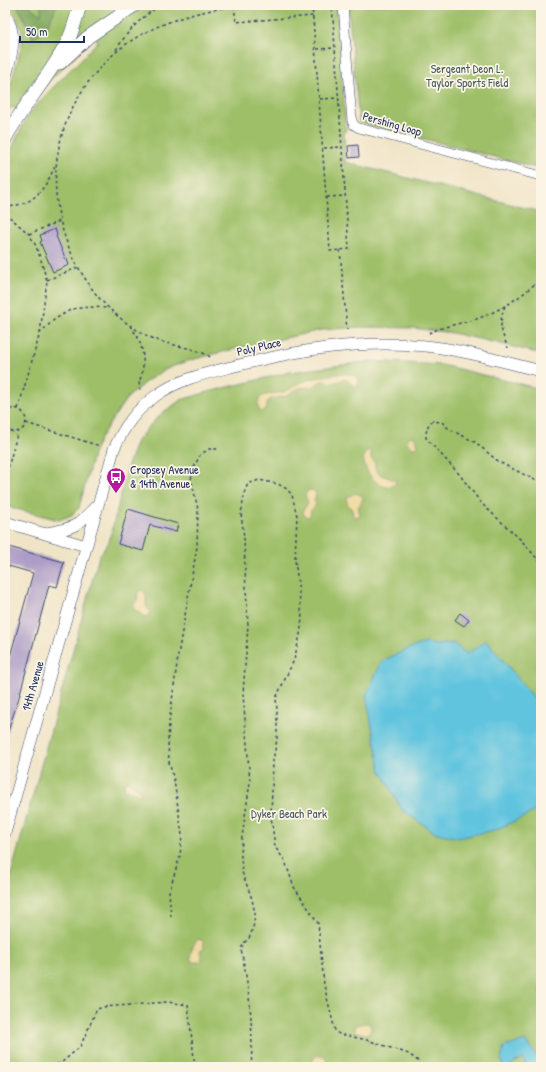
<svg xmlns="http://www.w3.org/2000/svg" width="546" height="1072" font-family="'Patrick Hand',sans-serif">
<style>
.green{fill:#9ebf68;stroke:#5c7763}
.forest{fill:#7ea65c;stroke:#4c6a5d}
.sand{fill:#eeda9e;stroke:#84847e}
.water{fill:#61c4df;stroke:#3e7a9e}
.building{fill:#ac9cc7}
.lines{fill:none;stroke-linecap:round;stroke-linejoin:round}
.minor-casing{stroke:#3b4a6e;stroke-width:10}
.major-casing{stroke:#3b4a6e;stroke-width:12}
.highway-casing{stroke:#3b4a6e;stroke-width:14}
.path{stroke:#3b4a6e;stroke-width:1.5;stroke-dasharray:3 3;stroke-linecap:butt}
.minor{stroke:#fff;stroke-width:9}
.major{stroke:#fff;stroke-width:11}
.highway{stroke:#fff;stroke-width:13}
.labels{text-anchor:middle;stroke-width:3.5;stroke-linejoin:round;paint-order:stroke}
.park-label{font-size:12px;fill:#425a61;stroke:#fcf5e5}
.street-label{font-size:12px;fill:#1b2f5e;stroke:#fcf5e5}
.poi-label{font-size:12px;fill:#1b2f5e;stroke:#fcf5e5;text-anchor:start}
</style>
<rect width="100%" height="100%" fill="#fcf5e5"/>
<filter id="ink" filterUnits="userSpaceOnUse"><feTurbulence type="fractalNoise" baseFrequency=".025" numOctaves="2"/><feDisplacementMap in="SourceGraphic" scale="8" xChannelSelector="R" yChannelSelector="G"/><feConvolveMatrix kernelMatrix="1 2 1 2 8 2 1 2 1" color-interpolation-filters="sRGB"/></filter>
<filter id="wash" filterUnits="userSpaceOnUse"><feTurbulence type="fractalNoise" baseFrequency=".012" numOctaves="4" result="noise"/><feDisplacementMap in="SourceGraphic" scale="16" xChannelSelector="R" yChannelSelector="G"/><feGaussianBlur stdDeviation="0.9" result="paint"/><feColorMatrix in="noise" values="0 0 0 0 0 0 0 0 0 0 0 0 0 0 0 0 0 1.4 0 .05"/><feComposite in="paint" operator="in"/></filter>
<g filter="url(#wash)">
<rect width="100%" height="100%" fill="#f0e4c6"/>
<path class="green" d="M 8,5 L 337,5 L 346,131 L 344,131 L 345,162 L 541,212 L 541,354 L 501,344 L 452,333 L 413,328 L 361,327 L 322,330 L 230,350 L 191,360 L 171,367 L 159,373 L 144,383 L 126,399 L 102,435 L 94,451 L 79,508 L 72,515 L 59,520 L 5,506 L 5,166 C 10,152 22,125 30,113 C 51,87 76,66 98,41 L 95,37 L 89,42 L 51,79 L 24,112 L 11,107 L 5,116 L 5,105 L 20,52 L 23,33 L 15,15 Z
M 348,5 L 541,5 L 541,169 L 359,122 Z
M 372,361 L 442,365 L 541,389 L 541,1067 L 5,1067 L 5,896 L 99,556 L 109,542 L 128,465 L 137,441 L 149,426 L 162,413 L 181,400 L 204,393 L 290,372 Z"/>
<path class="forest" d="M 17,5 L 29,5 L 33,9 L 41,15 L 41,5 L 57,5 L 47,27 L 33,39 L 30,29 Z"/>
<path class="sand" d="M 345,373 C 352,374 356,376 359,381 L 358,385 L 354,386 L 347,380 L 344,379 L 334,383 L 322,381 L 312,387 L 299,388 L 287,396 L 271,399 L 267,402 C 267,407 267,410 262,412 L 259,410 C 253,390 276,396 286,391 C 291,389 295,385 300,383 C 313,377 331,375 345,373 Z
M 413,436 L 417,442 L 418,446 L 415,448 L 413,448 L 407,443 L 409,437 Z
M 368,450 L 371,452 L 371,458 L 375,463 C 373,475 387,477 395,480 L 396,482 C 384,501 352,461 368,450 Z
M 308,490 L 315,491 L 316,495 L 314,500 L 316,505 L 311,510 L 310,516 L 306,517 L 303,513 L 303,510 C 308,502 310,506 305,495 Z
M 355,493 L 361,495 L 363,498 L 361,503 L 358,507 L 360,515 L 356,517 L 353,516 L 352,509 C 348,506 345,502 348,497 Z
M 141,590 L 144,591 L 146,595 L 146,605 L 150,612 L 148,616 L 145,617 L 139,611 L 135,611 C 132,606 135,603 138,599 L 137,594 Z
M 126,781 L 128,781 L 140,790 L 140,793 L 138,795 L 132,791 L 125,789 L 124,784 Z
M 198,939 L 203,941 L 204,948 L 200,950 L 202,961 L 199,962 L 192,962 C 188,955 193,944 198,939 Z
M 367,1023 L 371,1026 L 370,1032 L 366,1034 L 355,1032 L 355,1025 Z
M 321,1055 L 324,1056 L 327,1060 L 326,1067 L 312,1067 C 312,1060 314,1055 321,1055 Z"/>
<path class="water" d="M 486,640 L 541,706 L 541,807 L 526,816 L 495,830 L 458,838 L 434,832 L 402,810 L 380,769 L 366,695 L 382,661 L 410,648 L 426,643 L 439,645 L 453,643 L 467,654 Z
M 525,1041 L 540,1059 L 541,1067 L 526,1067 L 524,1059 L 515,1062 L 508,1067 L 504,1067 L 501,1060 L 504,1047 Z"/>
<g id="blocks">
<path class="building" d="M 358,145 L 359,157 L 349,158 L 348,146 Z
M 55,229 L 57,235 L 56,236 L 66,260 L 67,259 L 69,265 L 53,272 L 40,242 L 42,241 L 40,235 Z
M 128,509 L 178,524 L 176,532 L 150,525 L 143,551 L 118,544 Z
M 5,546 L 64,562 L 57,587 L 49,585 L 18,701 L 7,734 L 5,734 L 5,675 L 33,573 L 5,565 Z
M 460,613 L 469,620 L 464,626 L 455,620 Z"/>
</g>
</g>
<g filter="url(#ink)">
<use href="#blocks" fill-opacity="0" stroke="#3b4a6e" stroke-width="1"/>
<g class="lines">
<g class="minor-casing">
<path id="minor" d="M 343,5 L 352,121 L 354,125 L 359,128 L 541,176"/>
</g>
<g class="major-casing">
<path id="major" d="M 5,15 C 19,35 11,58 5,79
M 5,522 L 86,546
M 47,533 C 75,528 78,526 97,505
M 5,833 L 114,449 C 124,427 135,411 154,397 C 178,379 207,373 235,366 C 300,350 359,339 426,346 C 465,350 503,362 541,371"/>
</g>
<g class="highway-casing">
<path id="highway" d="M 60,63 L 88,37 L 135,5
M 5,139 C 23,105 49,77 67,43 C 73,31 76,18 80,5"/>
</g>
<path class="path" d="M 312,5 L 330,251 L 349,249 L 332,5
M 234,6 L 236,22 L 313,16
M 317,49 L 335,48
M 116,50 C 128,30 141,18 160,5
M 320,99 L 338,98
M 324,148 L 342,147
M 327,197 L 345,196
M 5,208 C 12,206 20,205 27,202 C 41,195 50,179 55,165
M 5,213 L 29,234 L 36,246 L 41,260 L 47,281 L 40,333
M 29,234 L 60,221
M 340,250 L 347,330
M 47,280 L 79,267
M 505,306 C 498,324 501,331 508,348
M 130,326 C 142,340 145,356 142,374 C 140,380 138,384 140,390
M 429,333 C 441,327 457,324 470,321 C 497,313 521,298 541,278
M 210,357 C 202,350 173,345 162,342 C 139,334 116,317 100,299 C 37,223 40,119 115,53 C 149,23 202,9 247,5
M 18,409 L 40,333 L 55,319 L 72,309 L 90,307 L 109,308
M 5,413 C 22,397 36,428 16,432 C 12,432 8,431 5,427
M 26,423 L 100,446
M 5,479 L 18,431
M 541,483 L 499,462 L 475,442 L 449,429 L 442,422 L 432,421 C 427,425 426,431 426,438 L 459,474 L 482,504 L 521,540 L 541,563
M 541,871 L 540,872 L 541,879
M 171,917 L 169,892 L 180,856 L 182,835 L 174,780 L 169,762 L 168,743 L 169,723 L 179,649 L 197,547 L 198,509 L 191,479 L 195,465 L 200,455 L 209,449 L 218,449
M 45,1067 L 61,1063 L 80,1047 L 97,1009 L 104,1007 L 168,1002 L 188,1005 L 195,1067
M 251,1067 C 254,1027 249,988 241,949 L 244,943 L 249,938 L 253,929 L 255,914 L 252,899 L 242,872 L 241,856 L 242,837 L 250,782 L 243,694 L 248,625 L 245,570 L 244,537 L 241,514 L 245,490 L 248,484 L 259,480 L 278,484 L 287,489 L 292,495 L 297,516 L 295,559 L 302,618 L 300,635 L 294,660 L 276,698 L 277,710 L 277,739 L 273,761 L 271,816 L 275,847 L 285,861 L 294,887 L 318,923 L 324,985 L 335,1031 L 339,1034 L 367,1040 L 409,1054 L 418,1061 L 420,1067"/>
<use href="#minor" class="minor"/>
<use href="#major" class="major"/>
<use href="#highway" class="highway"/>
</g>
</g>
<defs>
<g id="bus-pin" transform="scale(1)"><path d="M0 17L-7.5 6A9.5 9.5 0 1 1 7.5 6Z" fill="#b5179e" stroke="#fcf5e5"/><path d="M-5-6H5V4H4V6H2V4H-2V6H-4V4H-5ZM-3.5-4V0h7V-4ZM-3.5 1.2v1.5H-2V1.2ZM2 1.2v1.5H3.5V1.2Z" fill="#fff"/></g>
</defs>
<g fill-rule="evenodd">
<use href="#bus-pin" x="116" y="477"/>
</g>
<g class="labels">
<g class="park-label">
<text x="467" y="73">Sergeant Deon L.<tspan x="467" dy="14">Taylor Sports Field</tspan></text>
<text x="289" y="818">Dyker Beach Park</text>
</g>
<g class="street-label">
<text transform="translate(392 124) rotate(16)" y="4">Pershing Loop</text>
<text transform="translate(259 347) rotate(-13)" y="4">Poly Place</text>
<text transform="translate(33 686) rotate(-74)" y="4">14th Avenue</text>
</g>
<g class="poi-label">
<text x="130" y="474">Cropsey Avenue<tspan x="130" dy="14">&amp; 14th Avenue</tspan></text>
</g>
</g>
<rect width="546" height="1072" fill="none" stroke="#fcf5e5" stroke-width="20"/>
<path d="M20 36v6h64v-6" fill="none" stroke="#1b2f5e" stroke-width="2"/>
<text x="26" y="36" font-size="12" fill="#1b2f5e" stroke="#fcf5e5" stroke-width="3" paint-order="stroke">50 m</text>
</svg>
